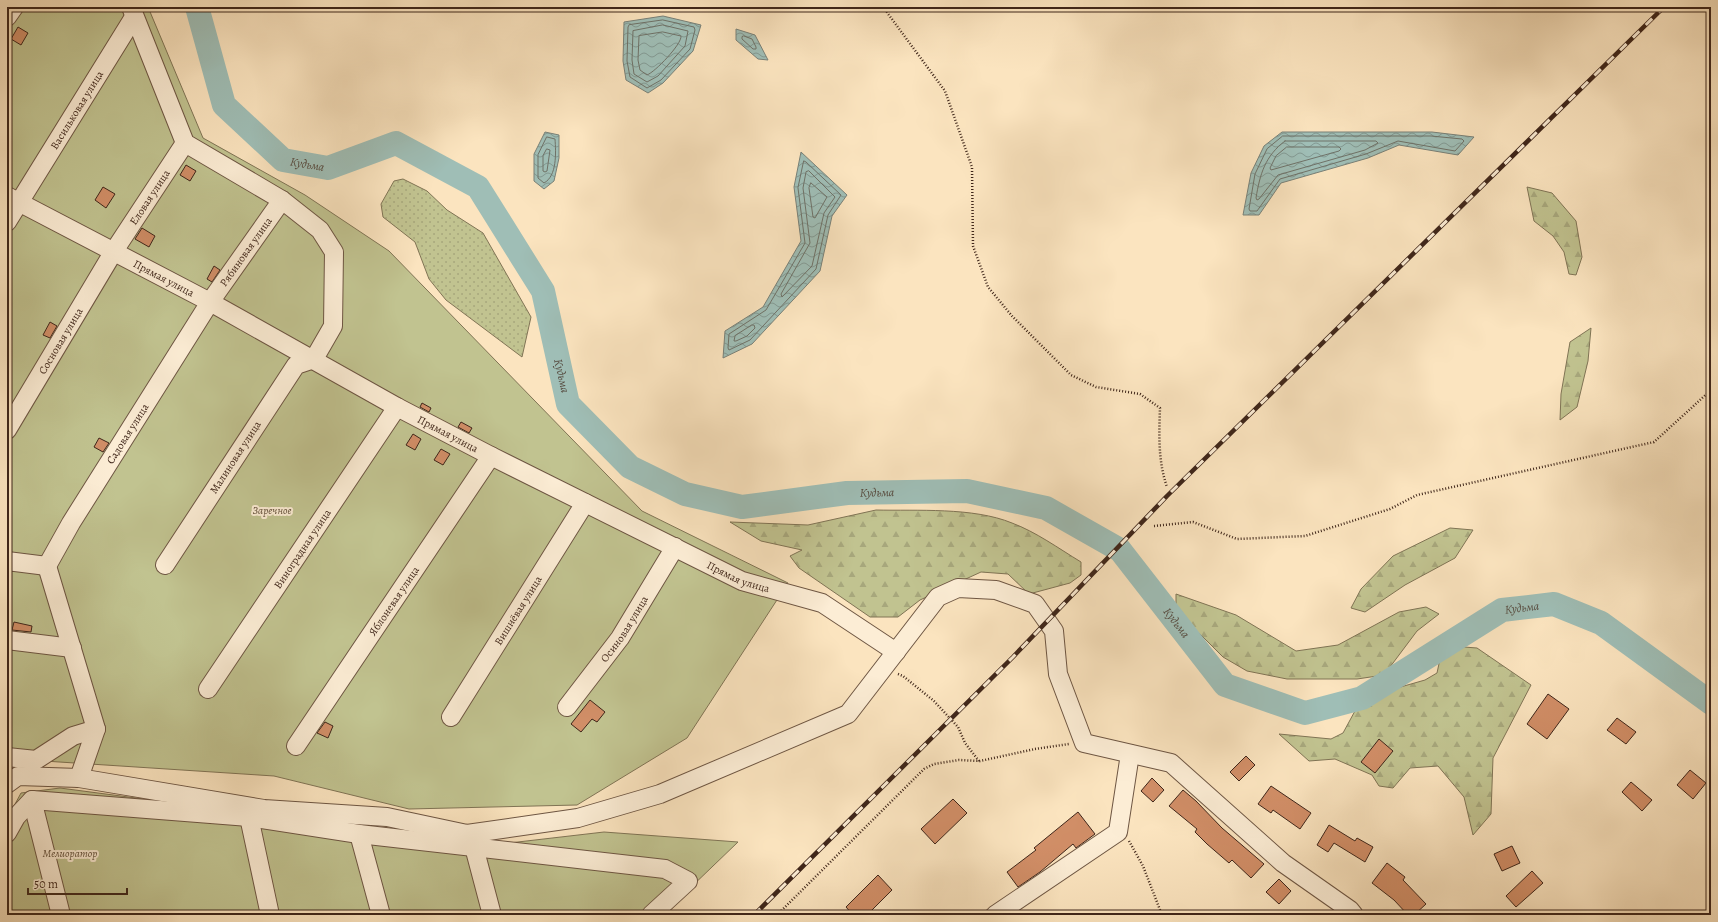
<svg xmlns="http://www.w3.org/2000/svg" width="1718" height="922" font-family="Alegreya,serif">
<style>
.grass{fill:url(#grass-dots);stroke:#807455}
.forest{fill:url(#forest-firs);stroke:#807455}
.garden{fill:#c1c390;stroke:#807455}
.water{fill:url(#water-waves);stroke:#798178}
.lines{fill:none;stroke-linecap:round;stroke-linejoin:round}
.shore{stroke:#6f7268;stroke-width:1}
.river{stroke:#9fbeb6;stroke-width:24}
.building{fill:#d18e67;stroke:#3f261a}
.minor-casing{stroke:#6e5643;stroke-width:20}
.path{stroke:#3f261a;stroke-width:2.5;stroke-dasharray:1 2;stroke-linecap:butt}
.minor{stroke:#fcedd5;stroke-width:18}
.rail-casing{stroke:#3f261a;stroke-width:4.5}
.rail{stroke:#fcedd5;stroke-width:3;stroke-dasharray:9;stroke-linecap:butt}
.labels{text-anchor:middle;stroke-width:4;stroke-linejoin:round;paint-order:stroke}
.street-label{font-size:11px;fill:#3f261a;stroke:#fcedd5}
.park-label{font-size:11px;font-style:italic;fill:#604d38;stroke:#fcedd5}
.water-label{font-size:12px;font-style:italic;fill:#574c41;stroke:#fcedd5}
</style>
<defs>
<pattern id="grass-dots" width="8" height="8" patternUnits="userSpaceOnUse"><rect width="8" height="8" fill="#c1c390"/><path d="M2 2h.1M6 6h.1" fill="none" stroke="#a7a77c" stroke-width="1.8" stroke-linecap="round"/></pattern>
<pattern id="forest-firs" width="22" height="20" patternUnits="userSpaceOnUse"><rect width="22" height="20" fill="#c1c390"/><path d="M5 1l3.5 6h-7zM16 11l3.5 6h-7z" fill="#a7a77c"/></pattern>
<pattern id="water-waves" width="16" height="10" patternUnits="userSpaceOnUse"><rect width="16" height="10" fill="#9fbeb6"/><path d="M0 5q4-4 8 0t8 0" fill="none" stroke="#839a93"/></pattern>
</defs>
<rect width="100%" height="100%" fill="#fbe4bf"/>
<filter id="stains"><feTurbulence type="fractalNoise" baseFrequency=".005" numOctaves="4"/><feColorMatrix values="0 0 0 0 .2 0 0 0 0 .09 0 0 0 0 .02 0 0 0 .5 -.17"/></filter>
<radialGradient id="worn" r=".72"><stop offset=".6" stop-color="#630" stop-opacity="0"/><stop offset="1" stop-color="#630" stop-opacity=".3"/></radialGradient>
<path class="grass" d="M 403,179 L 427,191 L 447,210 L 483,233 L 531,317 L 522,357 L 446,300 L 429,279 L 415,242 L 383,217 L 381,204 L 394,181 Z"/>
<path class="forest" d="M 1527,187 L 1552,193 L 1576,221 L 1582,257 L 1576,275 L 1569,274 L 1564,252 L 1553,236 L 1534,221 Z
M 1591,328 L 1588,361 L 1577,407 L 1560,420 L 1561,394 L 1570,342 Z
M 876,510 C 917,511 973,507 1012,523 C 1036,532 1058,548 1081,562 L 1081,575 L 1070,583 L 1029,594 L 1008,574 L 981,572 L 920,600 L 898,617 L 870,617 L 799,568 L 790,556 L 802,550 L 761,541 L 730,522 L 808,525 Z
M 1450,528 L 1473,530 L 1455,558 L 1405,585 L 1365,612 L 1351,608 L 1361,589 L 1393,556 Z
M 1176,594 L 1236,615 L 1296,651 L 1338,645 L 1399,612 L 1426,607 L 1439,614 L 1417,631 L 1384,675 L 1357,679 L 1287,679 L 1247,671 L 1223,657 L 1184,618 L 1176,608 Z
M 1464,647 L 1477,648 L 1531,685 L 1493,758 L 1491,814 L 1473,835 L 1464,797 L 1438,766 L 1410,768 L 1393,788 L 1379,786 L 1372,775 L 1335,759 L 1309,761 L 1279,734 L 1331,739 L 1343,733 L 1362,698 L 1425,680 L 1437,673 L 1440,659 Z"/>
<path class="garden" d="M 7,7 L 148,7 L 203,138 L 305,195 L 389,251 L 642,511 L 788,583 L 687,738 L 577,805 L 409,809 L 274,776 L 44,761 L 7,765 Z
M 60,788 L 492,845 L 604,832 L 738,842 L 662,915 L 7,915 L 7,819 L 21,793 Z"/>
<path class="water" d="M 663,16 L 701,25 L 693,51 L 663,83 L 648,93 L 626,80 L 623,61 L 624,22 Z
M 736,29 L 755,35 L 768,60 L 758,59 L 736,40 Z
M 545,132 L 559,135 L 559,158 L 554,181 L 544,189 L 534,181 L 534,154 Z
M 1282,132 L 1432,132 L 1474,137 L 1458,155 L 1399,145 L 1368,158 L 1281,183 L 1259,215 L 1243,215 L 1251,173 L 1264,146 Z
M 801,152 L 847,195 L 832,216 L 820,271 L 752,344 L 723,358 L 725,331 L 763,307 L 801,241 L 794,187 Z"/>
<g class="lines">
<path class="shore" d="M 663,20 L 694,27 L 695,30 L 690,49 L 661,80 L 647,88 L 630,77 L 627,61 L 628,27 L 629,25 Z
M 663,25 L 688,31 L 685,46 L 658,76 L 647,82 L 634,74 L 632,60 L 633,31 Z
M 663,32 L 681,36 C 682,44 655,72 647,75 L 640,70 L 638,60 L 639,36 Z
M 744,36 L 752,39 L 756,47 L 756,49 L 753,49 L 742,39 L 742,37 Z
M 1283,136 L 1431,136 L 1462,139 L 1464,141 L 1455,151 L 1398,141 L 1366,154 L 1280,179 L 1257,211 L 1250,211 L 1249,209 L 1255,174 L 1267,149 Z
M 547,137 L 555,139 C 556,153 557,176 544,183 L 538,178 L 538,155 Z
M 1285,141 L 1376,141 L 1378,143 L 1365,150 L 1278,175 L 1259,199 L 1257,200 L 1256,198 C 1260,174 1265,156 1285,141 Z
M 1287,147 L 1339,147 L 1341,149 L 1339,151 L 1271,170 L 1270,168 L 1276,156 Z
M 547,149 L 550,150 L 547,171 L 545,172 L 543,171 L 543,156 Z
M 804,161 L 806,162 L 841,195 L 828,215 L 816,269 L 750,340 L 729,350 L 728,348 L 729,334 L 766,310 L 805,243 L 798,188 Z
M 809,171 L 835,197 L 824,213 L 812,266 L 782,297 L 781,294 L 810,243 L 803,188 L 806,172 Z
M 811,183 L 827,197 L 815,218 L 813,217 L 809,188 Z
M 752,325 L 754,325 L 755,328 L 747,336 L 736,341 L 734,341 L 735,336 Z"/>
<path class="river" id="s1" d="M 197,7 L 224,105 L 283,160 L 328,168 L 396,143 L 478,187 L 543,291 L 568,404 L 630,467 L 685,494 L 742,507 L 847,493 L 967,491 L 1046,508 L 1120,550 L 1225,685 L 1305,713 L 1362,698 L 1502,610 L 1554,604 L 1601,623 L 1711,703"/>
</g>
<path class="building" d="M 18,27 L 28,33 L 21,45 L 11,39 Z
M 186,165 L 196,171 L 190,181 L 180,175 Z
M 103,187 L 115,194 L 106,208 L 95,200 Z
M 142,228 L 155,236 L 149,247 L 135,239 Z
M 214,266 L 220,270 L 212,282 L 207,279 Z
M 50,322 L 57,326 L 50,338 L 43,335 Z
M 422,403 L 431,408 L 429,412 L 420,407 Z
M 461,422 L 472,428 L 469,433 L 458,427 Z
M 413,434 L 421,439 L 415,450 L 406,445 Z
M 99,438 L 109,443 L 103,452 L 94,447 Z
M 441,449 L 450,454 L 443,465 L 434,460 Z
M 14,622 L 32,626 L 31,632 L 12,630 Z
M 1548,694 L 1569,709 L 1547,739 L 1527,724 Z
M 590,700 L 605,712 L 597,722 L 592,719 L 581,732 L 571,724 Z
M 1617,718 L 1636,732 L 1626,744 L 1607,730 Z
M 325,722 L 333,726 L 328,738 L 317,733 Z
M 1379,739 L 1393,751 L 1375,773 L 1361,762 Z
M 1246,756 L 1255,765 L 1239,781 L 1230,772 Z
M 1690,770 L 1706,783 L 1693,799 L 1677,785 Z
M 1152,778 L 1164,790 L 1153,802 L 1141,791 Z
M 1631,782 L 1652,800 L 1642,811 L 1622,792 Z
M 1271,786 L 1311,813 L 1300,829 L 1273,810 L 1271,813 L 1258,804 Z
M 1183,790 L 1196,801 L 1222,828 L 1264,864 L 1251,878 L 1232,860 L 1229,863 L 1207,844 L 1195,832 L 1197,829 L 1169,806 Z
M 953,799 L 967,813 L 935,844 L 921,829 Z
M 1078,812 L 1095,834 L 1076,848 L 1073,844 L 1040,872 L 1018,887 L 1007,872 L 1036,850 L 1034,848 Z
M 1329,825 L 1355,841 L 1357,838 L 1373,847 L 1365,862 L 1334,843 L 1328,852 L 1317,845 Z
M 1512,846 L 1520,863 L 1502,871 L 1494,854 Z
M 1387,863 L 1405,877 L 1403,880 L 1426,904 L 1414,915 L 1408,915 L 1394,900 L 1372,883 Z
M 1532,871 L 1543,883 L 1516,907 L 1506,896 Z
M 878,875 L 892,890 L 867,915 L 853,915 L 846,907 Z
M 1279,879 L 1291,891 L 1279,904 L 1266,892 Z"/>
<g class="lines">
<g class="minor-casing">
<g id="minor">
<path d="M 131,7 L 185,143 L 282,200 L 320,230 L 334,252 L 333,326 L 314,359 L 296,365 L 165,565"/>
<path d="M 7,17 L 14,7"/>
<path id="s2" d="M 7,196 L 210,302 L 397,407 L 491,456 L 742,581 L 822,603 L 896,652"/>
<path id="s3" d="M 7,222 L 134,17"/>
<path id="s4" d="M 7,430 L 114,251 L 185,143"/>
<path d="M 7,561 L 47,566"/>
<path id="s5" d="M 47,566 L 71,523 L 210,302 L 282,200"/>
<path d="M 47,566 L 96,729 L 79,778"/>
<path d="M 7,640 L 72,648"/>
<path id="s6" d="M 208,689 L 397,407"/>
<path id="s7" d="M 567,707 L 620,638 L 675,547"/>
<path id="s8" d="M 451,717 L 585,503"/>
<path id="s9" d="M 296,746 L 491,456"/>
<path d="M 7,757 L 36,760 L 73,736 L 96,729"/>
<path d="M 7,784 L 18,776 L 79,778 L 264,809 L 387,817 L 467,834 L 578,818 L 660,794 L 848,714 L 938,597 L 958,588 L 996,590 L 1035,604 L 1054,631 L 1058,674 L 1084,743 L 1171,763 L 1283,863 L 1350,910 L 1354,915"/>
<path d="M 32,800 L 61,915"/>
<path d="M 249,817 L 270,915"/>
<path d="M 7,833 L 16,817 L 32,800 L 249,817 L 359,834 L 665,869 L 688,881 L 651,915"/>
<path d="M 359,834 L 381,915"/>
<path d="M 474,847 L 492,915"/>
<path d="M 995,915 L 1118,832 L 1130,754"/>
</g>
</g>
<path class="path" d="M 883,7 L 945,91 L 972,167 L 973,246 L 988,287 L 1012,316 L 1071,375 L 1096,387 L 1140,394 L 1160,408 C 1159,435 1158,461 1167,487
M 1154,526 L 1193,522 L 1237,539 L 1305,536 L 1390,509 L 1417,495 L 1654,442 L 1711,390
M 898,674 L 903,676 L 934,701 L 958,727 L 965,743 L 979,761
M 1129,841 L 1143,866 L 1162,915
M 777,915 L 924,769 L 934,764 L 959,760 L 980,761 L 1035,749 L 1069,744"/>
<use href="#minor" class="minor"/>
<g class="rail-casing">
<path id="rail" d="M 754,915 L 1013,657 L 1167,496 L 1664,7"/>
</g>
<use href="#rail" class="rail"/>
</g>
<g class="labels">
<g class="street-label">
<text dy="4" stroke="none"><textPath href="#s3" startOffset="132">Васильковая улица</textPath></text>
<text dy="4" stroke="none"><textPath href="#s4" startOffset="273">Еловая улица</textPath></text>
<text dy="4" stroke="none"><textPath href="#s5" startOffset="372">Рябиновая улица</textPath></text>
<text dy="4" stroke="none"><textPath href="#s2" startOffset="177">Прямая улица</textPath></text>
<text dy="4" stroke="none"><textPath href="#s4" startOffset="104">Сосновая улица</textPath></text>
<text dy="4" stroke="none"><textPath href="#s5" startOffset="155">Садовая улица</textPath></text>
<text dy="4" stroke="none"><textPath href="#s2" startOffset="501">Прямая улица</textPath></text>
<text transform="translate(235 457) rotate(-57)" y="4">Малиновая улица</text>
<text dy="4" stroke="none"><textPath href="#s6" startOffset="169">Виноградная улица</textPath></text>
<text dy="4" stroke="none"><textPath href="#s2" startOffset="825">Прямая улица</textPath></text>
<text dy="4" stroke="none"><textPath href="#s9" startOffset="175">Яблоневая улица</textPath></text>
<text dy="4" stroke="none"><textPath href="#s8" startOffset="126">Вишнёвая улица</textPath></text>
<text dy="4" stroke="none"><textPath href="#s7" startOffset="97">Осиновая улица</textPath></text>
</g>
<g class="park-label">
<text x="272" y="514">Заречное</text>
<text x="70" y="857">Мелиоратор</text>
</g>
<g class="water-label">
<text dy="4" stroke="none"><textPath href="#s1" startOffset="207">Кудьма</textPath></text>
<text dy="4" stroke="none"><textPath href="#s1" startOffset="603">Кудьма</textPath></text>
<text dy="4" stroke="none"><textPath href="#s1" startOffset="976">Кудьма</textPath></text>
<text dy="4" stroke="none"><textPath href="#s1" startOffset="1732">Кудьма</textPath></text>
<text dy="4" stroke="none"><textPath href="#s1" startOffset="1324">Кудьма</textPath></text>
</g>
</g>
<rect width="1718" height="922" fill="none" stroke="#fbe4bf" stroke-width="24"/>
<rect x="8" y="8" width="1702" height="906" fill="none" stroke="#3f261a" stroke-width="2"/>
<rect x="12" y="12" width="1694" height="898" fill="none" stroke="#3f261a"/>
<path d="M28 888v6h99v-6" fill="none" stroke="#3f261a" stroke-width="2"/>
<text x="34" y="888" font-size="12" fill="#3f261a" stroke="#fcedd5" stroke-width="3" paint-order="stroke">50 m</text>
<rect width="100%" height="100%" filter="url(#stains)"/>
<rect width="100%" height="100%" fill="url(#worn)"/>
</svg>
